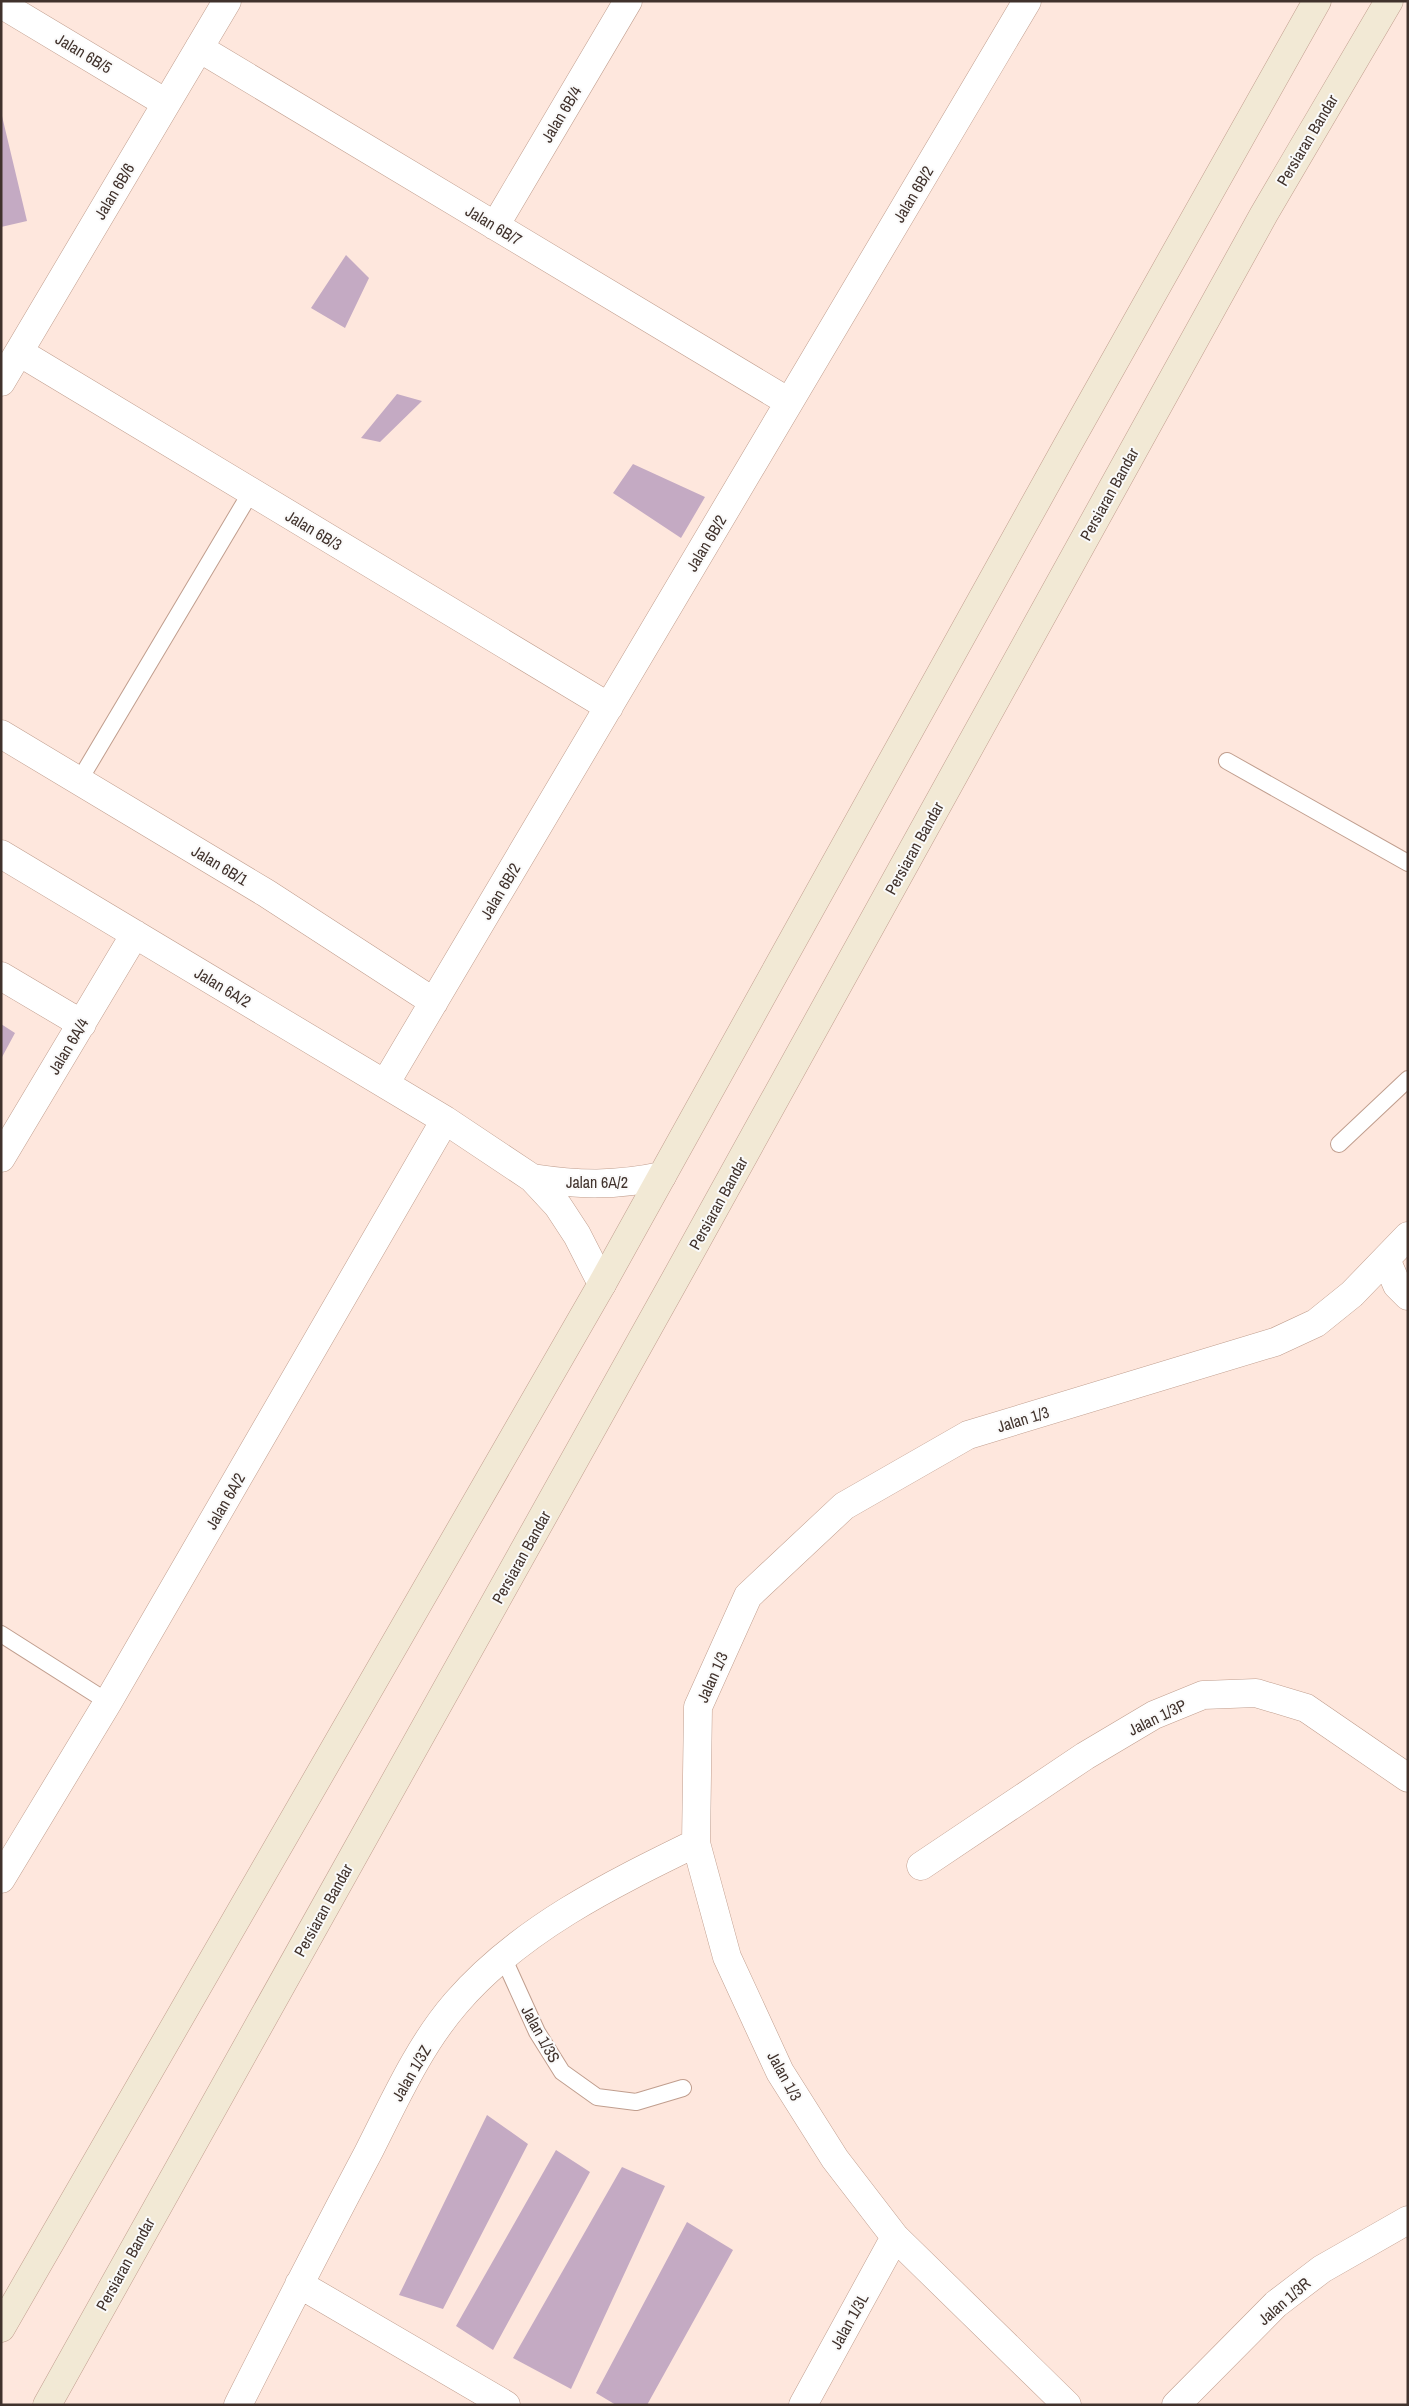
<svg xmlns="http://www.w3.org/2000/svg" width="1409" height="2406" font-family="'Archivo Narrow',sans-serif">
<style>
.building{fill:#c4aac3}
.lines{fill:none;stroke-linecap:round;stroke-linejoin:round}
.lane-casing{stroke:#c09e8e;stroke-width:18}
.street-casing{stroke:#c09e8e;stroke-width:29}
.secondary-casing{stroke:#c09e8e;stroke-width:29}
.lane{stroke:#fff;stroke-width:16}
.street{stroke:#fff;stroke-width:28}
.secondary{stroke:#f2e9d5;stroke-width:28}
.labels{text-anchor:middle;stroke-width:4;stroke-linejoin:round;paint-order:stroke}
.street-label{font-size:16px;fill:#40322c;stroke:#fafafa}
</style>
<rect width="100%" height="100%" fill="#fee7dd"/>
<path class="building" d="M 2,116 L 27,221 L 1,227 L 1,117 Z
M 346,255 L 369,278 L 345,328 L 311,308 Z
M 397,394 L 422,401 L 380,442 L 361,438 Z
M 633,464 L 705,497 L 681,538 L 613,493 Z
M 1,1024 L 15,1033 L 1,1059 Z
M 487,2115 L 528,2144 L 443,2309 L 399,2295 Z
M 556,2150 L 590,2172 L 493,2350 L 456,2326 Z
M 622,2167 L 665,2186 L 571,2389 L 513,2358 Z
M 687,2222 L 733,2250 L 647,2405 L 616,2405 L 596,2393 Z"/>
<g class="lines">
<g class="lane-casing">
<path id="lane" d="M 1227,761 L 1408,863
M 79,781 L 251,492
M 1339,1144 L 1408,1079
M 1,1634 L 108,1702
M 503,1957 L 537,2032 L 562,2072 L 597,2097 L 636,2102 L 683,2088"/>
</g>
<g class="street-casing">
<path id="street" d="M 1,4 L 166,103
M 199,48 L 789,402
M 495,226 L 628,1
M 19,352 L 609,707
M 1,382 L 227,1
M 1,734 L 266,893 L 434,1002
M 1,854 L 445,1120 L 532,1178 L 558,1206 L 577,1235 L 602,1284
M 1,976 L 82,1024
M 385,1084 L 1027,1
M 1,1158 L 135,934
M 532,1178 C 579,1185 615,1186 662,1176
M 1386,1259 L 1397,1285 L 1408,1296
M 921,1866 L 1085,1756 L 1154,1715 L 1203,1695 L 1256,1693 L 1306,1708 L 1408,1778
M 1,1879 L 108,1702 L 445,1120
M 299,2284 L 506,2405
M 238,2405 C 281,2320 324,2236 368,2153 C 394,2102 418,2047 456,2003 C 520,1929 610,1885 696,1843
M 803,2405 L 895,2237
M 1067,2405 L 895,2237 L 835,2159 L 780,2072 L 727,1957 L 696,1843 L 698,1707 L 748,1596 L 844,1506 L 968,1435 L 1275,1342 L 1316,1323 L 1352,1294 L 1408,1236
M 1176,2405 L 1276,2304 L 1322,2269 L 1408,2220"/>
</g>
<g class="secondary-casing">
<path id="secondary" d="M 1,2328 L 602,1284 L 1067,446 L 1317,1
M 47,2405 L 676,1278 L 1264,214 L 1389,1"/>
</g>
<use href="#lane" class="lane"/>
<use href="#street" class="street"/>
<use href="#secondary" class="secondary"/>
</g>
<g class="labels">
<g class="street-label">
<text transform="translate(84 53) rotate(31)" y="6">Jalan 6B/5</text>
<text transform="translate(561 114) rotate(-59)" y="6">Jalan 6B/4</text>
<text transform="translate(1307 140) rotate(-59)" y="6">Persiaran Bandar</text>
<text transform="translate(114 191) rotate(-59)" y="6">Jalan 6B/6</text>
<text transform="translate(913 194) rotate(-59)" y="6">Jalan 6B/2</text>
<text transform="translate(494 225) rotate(31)" y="6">Jalan 6B/7</text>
<text transform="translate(1109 494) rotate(-61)" y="6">Persiaran Bandar</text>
<text transform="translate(314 530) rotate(31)" y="6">Jalan 6B/3</text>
<text transform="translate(706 543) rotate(-59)" y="6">Jalan 6B/2</text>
<text transform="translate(914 848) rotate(-61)" y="6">Persiaran Bandar</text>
<text transform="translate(220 865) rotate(31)" y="6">Jalan 6B/1</text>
<text transform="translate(500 891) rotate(-59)" y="6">Jalan 6B/2</text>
<text transform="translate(223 987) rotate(31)" y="6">Jalan 6A/2</text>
<text transform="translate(68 1046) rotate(-59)" y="6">Jalan 6A/4</text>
<text x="597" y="1188">Jalan 6A/2</text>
<text transform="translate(718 1203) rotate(-61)" y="6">Persiaran Bandar</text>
<text transform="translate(1023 1419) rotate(-17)" y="6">Jalan 1/3</text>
<text transform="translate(225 1501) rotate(-60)" y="6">Jalan 6A/2</text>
<text transform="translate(521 1557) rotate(-61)" y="6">Persiaran Bandar</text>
<text transform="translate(712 1677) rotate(-66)" y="6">Jalan 1/3</text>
<text transform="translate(1157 1717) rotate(-26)" y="6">Jalan 1/3P</text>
<text transform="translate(323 1910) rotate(-61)" y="6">Persiaran Bandar</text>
<text transform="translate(541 2034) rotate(61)" y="6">Jalan 1/3S</text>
<text transform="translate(411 2073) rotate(-60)" y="6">Jalan 1/3Z</text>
<text transform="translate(785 2076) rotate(61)" y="6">Jalan 1/3</text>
<text transform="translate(125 2264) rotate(-61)" y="6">Persiaran Bandar</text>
<text transform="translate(1284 2301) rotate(-41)" y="6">Jalan 1/3R</text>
<text transform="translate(849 2321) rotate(-61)" y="6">Jalan 1/3L</text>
</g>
</g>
<rect width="1409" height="2406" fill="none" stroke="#40322c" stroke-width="5"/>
</svg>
